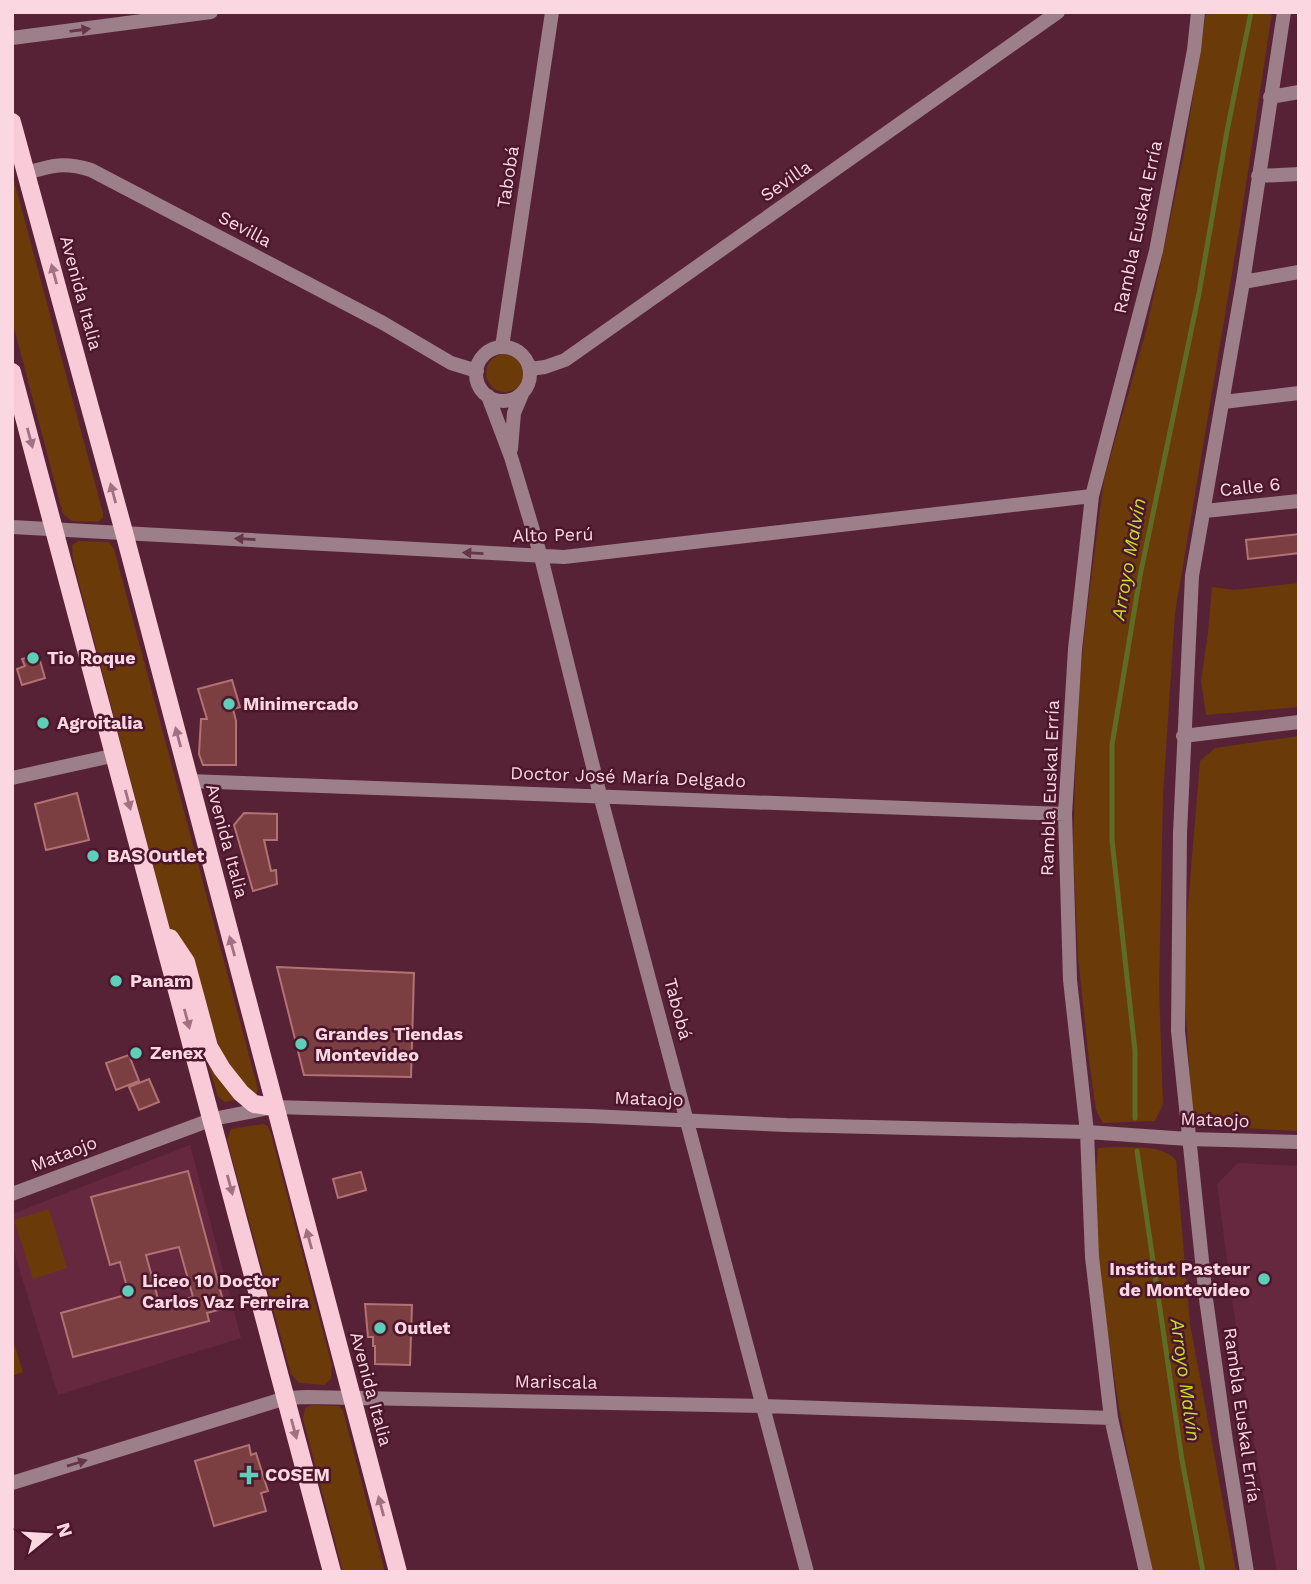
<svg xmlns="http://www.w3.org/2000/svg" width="1311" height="1584" font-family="'Work Sans',sans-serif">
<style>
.built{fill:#66283f}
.green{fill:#6b3a09}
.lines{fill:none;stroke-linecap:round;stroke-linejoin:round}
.stream{stroke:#5f6c24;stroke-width:5}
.building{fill:#7b3f41;stroke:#b27172;stroke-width:2;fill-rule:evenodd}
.minor{stroke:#9c7f88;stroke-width:14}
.primary{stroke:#f9cad8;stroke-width:18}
.oneway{fill:#643648}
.oneway2{fill:#a27082}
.poi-dot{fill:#5dceb8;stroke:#4c172c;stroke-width:2.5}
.labels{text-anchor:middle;stroke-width:5;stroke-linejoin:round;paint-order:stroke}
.street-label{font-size:18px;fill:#fbd7e1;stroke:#4c172c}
.poi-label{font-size:18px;font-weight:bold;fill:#fbd7e1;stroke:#4c172c;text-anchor:start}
.water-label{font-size:19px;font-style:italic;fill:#c4e028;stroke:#4c172c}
</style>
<rect width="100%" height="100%" fill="#582236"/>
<path class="built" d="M 190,1145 L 241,1338 L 58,1395 L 12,1245 L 12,1214 Z
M 1238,1163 L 1299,1166 L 1299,1572 L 1277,1572 L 1242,1373 L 1217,1184 Z"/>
<path class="green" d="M 1206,12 L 1272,12 L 1239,231 L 1175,613 L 1163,795 L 1159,988 L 1163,1104 L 1155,1121 L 1103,1123 L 1096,1110 L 1088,1052 L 1078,956 L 1073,845 L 1078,698 L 1085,627 L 1104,479 L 1145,335 L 1157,281 L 1184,154 Z
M 12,173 L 103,513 L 103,518 L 98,522 L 72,521 L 63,514 L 12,320 Z
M486 373a19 19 0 1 1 38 0a19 19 0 1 1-38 0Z
M 79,541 L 109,542 L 114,549 L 258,1089 L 256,1095 L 225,1102 L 218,1097 L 177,957 L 73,560 L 72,545 Z
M 1299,583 L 1299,707 L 1206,715 L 1201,681 L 1208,633 L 1212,587 L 1234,590 Z
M 1299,736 L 1299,1131 L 1204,1126 L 1192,1114 L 1183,965 L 1200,761 L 1215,748 Z
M 263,1124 L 268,1126 L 271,1134 L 332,1366 L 331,1378 L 325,1385 L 299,1383 L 291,1374 L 227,1140 L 231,1129 Z
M 1117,1147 C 1137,1148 1163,1145 1176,1160 L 1190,1324 L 1236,1572 L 1150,1572 L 1119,1408 L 1099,1273 L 1094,1198 L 1098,1148 Z
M 49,1209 L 67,1268 L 33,1279 L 14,1220 Z
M 12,1337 L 23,1372 L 12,1376 Z
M 312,1405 L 339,1406 L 343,1411 L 385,1572 L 343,1572 L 303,1419 L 305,1408 Z"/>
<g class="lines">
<path class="stream" d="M 1135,1118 L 1135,1051 L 1112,840 L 1112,745 L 1140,576 L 1199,293 L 1227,131 L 1251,12
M 1137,1151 L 1182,1460 L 1203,1572"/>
</g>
<path class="building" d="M 1299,534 L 1299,553 L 1248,559 L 1246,540 Z
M 38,654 L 45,678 L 22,685 L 17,669 L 25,666 L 22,659 Z
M 232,680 L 240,707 L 233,709 L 236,721 L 236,765 L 203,765 L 199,754 L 201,719 L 207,719 L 198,689 Z
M 77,793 L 89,840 L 46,850 L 35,804 Z
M 244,813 L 277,814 L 277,840 L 264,840 L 271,871 L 276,870 L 277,884 L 253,891 L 234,825 Z
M 277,967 L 414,973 L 411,1077 L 304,1075 Z
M 129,1055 L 139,1081 L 116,1090 L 106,1063 Z
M 149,1079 L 159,1102 L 139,1110 L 129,1087 Z
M 188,1171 L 225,1308 L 207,1313 L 209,1321 L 73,1357 L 61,1313 L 129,1294 L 120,1262 L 110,1265 L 91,1197 ZM 179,1247 L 193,1297 L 160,1306 L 146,1255 Z
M 361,1172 L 366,1190 L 338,1198 L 333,1179 Z
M 365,1304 L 412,1305 L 410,1365 L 375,1364 L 375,1346 L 373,1346 L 373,1337 L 368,1337 Z
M 249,1445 L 251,1455 L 256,1453 L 268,1491 L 261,1493 L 266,1511 L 214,1526 L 195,1461 Z"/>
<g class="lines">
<path class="minor" d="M 12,38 L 211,12
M 1270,97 L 1299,92
M 27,173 C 52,165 65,162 91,170 L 383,323 L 451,363 L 477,371
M 1258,176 L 1299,174
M 1243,282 L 1299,272
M 502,347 L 552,12
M476 374a27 27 0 1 1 54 0a27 27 0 1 1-54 0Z
M 530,369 L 545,367 L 565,360 L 1058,12
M 488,396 L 511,457 L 541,557 L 600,795 L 807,1572
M 1223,402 L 1299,393
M 511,449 L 514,413 L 522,394
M 1205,511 L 1299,501
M 12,527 L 564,557 L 1092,496
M 1183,736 L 1299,722
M 12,778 L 116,755
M 189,781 L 1065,814
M 12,1194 L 213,1119 L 274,1107 L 590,1116 L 786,1125 L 1087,1132 L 1188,1139 L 1299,1142
M 12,1483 L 286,1398 L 307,1397 L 764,1406 L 1111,1418
M 1146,1572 L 1111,1418 L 1092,1257 L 1087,1132 L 1070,980 L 1065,814 L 1075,649 L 1092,496 L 1156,251 L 1194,50 L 1198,12
M 1247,1572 L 1226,1441 L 1206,1299 L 1178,1031 L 1180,833 L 1192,576 L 1243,282 L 1284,12"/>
<path class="primary" d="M 12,122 L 124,532 L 398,1572
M 12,372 L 332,1572
M 170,938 L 186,962 L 209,1047 L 222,1069 L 241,1093 L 254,1104 L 274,1107"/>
</g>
<defs><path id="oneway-solid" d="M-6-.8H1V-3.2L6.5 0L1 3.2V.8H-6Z" transform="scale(1.75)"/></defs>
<g class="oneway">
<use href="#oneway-solid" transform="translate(80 30) rotate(-8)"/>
<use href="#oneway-solid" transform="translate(245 539) rotate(-177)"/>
<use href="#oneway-solid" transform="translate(473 553) rotate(-177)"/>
<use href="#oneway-solid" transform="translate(77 1463) rotate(-17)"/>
</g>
<g class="oneway2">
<use href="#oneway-solid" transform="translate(54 274) rotate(-105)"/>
<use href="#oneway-solid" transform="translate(30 438) rotate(75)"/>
<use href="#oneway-solid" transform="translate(113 493) rotate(-105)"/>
<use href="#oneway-solid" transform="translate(178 737) rotate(-105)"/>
<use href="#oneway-solid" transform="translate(128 800) rotate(75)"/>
<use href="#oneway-solid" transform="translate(232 946) rotate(-105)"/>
<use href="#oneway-solid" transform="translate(187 1019) rotate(75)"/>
<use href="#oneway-solid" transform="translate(230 1185) rotate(75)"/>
<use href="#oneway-solid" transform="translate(309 1239) rotate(-105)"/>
<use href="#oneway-solid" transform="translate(294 1429) rotate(75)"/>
<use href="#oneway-solid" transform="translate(381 1506) rotate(-105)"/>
</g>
<g class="poi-dot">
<circle cx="33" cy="658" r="7"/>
<circle cx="229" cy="704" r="7"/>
<circle cx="43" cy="723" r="7"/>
<circle cx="93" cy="856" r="7"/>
<circle cx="116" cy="981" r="7"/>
<circle cx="301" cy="1044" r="7"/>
<circle cx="136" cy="1053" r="7"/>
<circle cx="1264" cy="1279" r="7"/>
<circle cx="128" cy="1291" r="7"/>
<circle cx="380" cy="1328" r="7"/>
<path d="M245.5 1464.5h7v7h7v7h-7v7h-7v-7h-7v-7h7z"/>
</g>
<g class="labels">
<g class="street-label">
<text transform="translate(508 177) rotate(-81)" y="6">Tabobá</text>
<text transform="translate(786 181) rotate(-35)" y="6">Sevilla</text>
<text transform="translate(1138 227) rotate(-78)" y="6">Rambla Euskal Erría</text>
<text transform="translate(245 229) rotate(28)" y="6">Sevilla</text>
<text transform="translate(81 293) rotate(75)" y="6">Avenida Italia</text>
<text transform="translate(1250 487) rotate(-6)" y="6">Calle 6</text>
<text transform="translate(553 535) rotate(-1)" y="6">Alto Perú</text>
<text transform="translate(628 777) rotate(2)" y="6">Doctor José María Delgado</text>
<text transform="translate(1050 788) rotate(-88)" y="6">Rambla Euskal Erría</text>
<text transform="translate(227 841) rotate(75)" y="6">Avenida Italia</text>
<text transform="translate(678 1009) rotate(75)" y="6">Tabobá</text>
<text transform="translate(649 1099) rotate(2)" y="6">Mataojo</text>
<text transform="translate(1215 1120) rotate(2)" y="6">Mataojo</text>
<text transform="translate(64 1154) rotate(-21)" y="6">Mataojo</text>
<text transform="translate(556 1382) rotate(1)" y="6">Mariscala</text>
<text transform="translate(371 1389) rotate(75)" y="6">Avenida Italia</text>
<text transform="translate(1242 1415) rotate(82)" y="6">Rambla Euskal Erría</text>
</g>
<g class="poi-label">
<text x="47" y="664">Tio Roque</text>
<text x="243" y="710">Minimercado</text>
<text x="57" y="729">Agroitalia</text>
<text x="107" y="862">BAS Outlet</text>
<text x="130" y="987">Panam</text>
<text x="315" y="1040">Grandes Tiendas<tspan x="315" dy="21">Montevideo</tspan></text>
<text x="150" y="1059">Zenex</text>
<text x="1250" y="1275" text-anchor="end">Institut Pasteur<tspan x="1250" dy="21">de Montevideo</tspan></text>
<text x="142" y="1287">Liceo 10 Doctor<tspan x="142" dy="21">Carlos Vaz Ferreira</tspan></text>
<text x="394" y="1334">Outlet</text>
<text x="265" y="1481">COSEM</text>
</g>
<g class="water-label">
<text transform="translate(1128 559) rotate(-80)" y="7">Arroyo Malvín</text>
<text transform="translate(1186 1380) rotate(82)" y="7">Arroyo Malvín</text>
</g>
</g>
<rect width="1311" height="1584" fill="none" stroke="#fbd7e1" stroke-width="28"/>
<g transform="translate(49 1535) rotate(72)" stroke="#4c172c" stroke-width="5" paint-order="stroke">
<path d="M0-5L12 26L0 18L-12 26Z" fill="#fbd7e1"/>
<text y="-10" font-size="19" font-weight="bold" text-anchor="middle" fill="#fbd7e1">N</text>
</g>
</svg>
